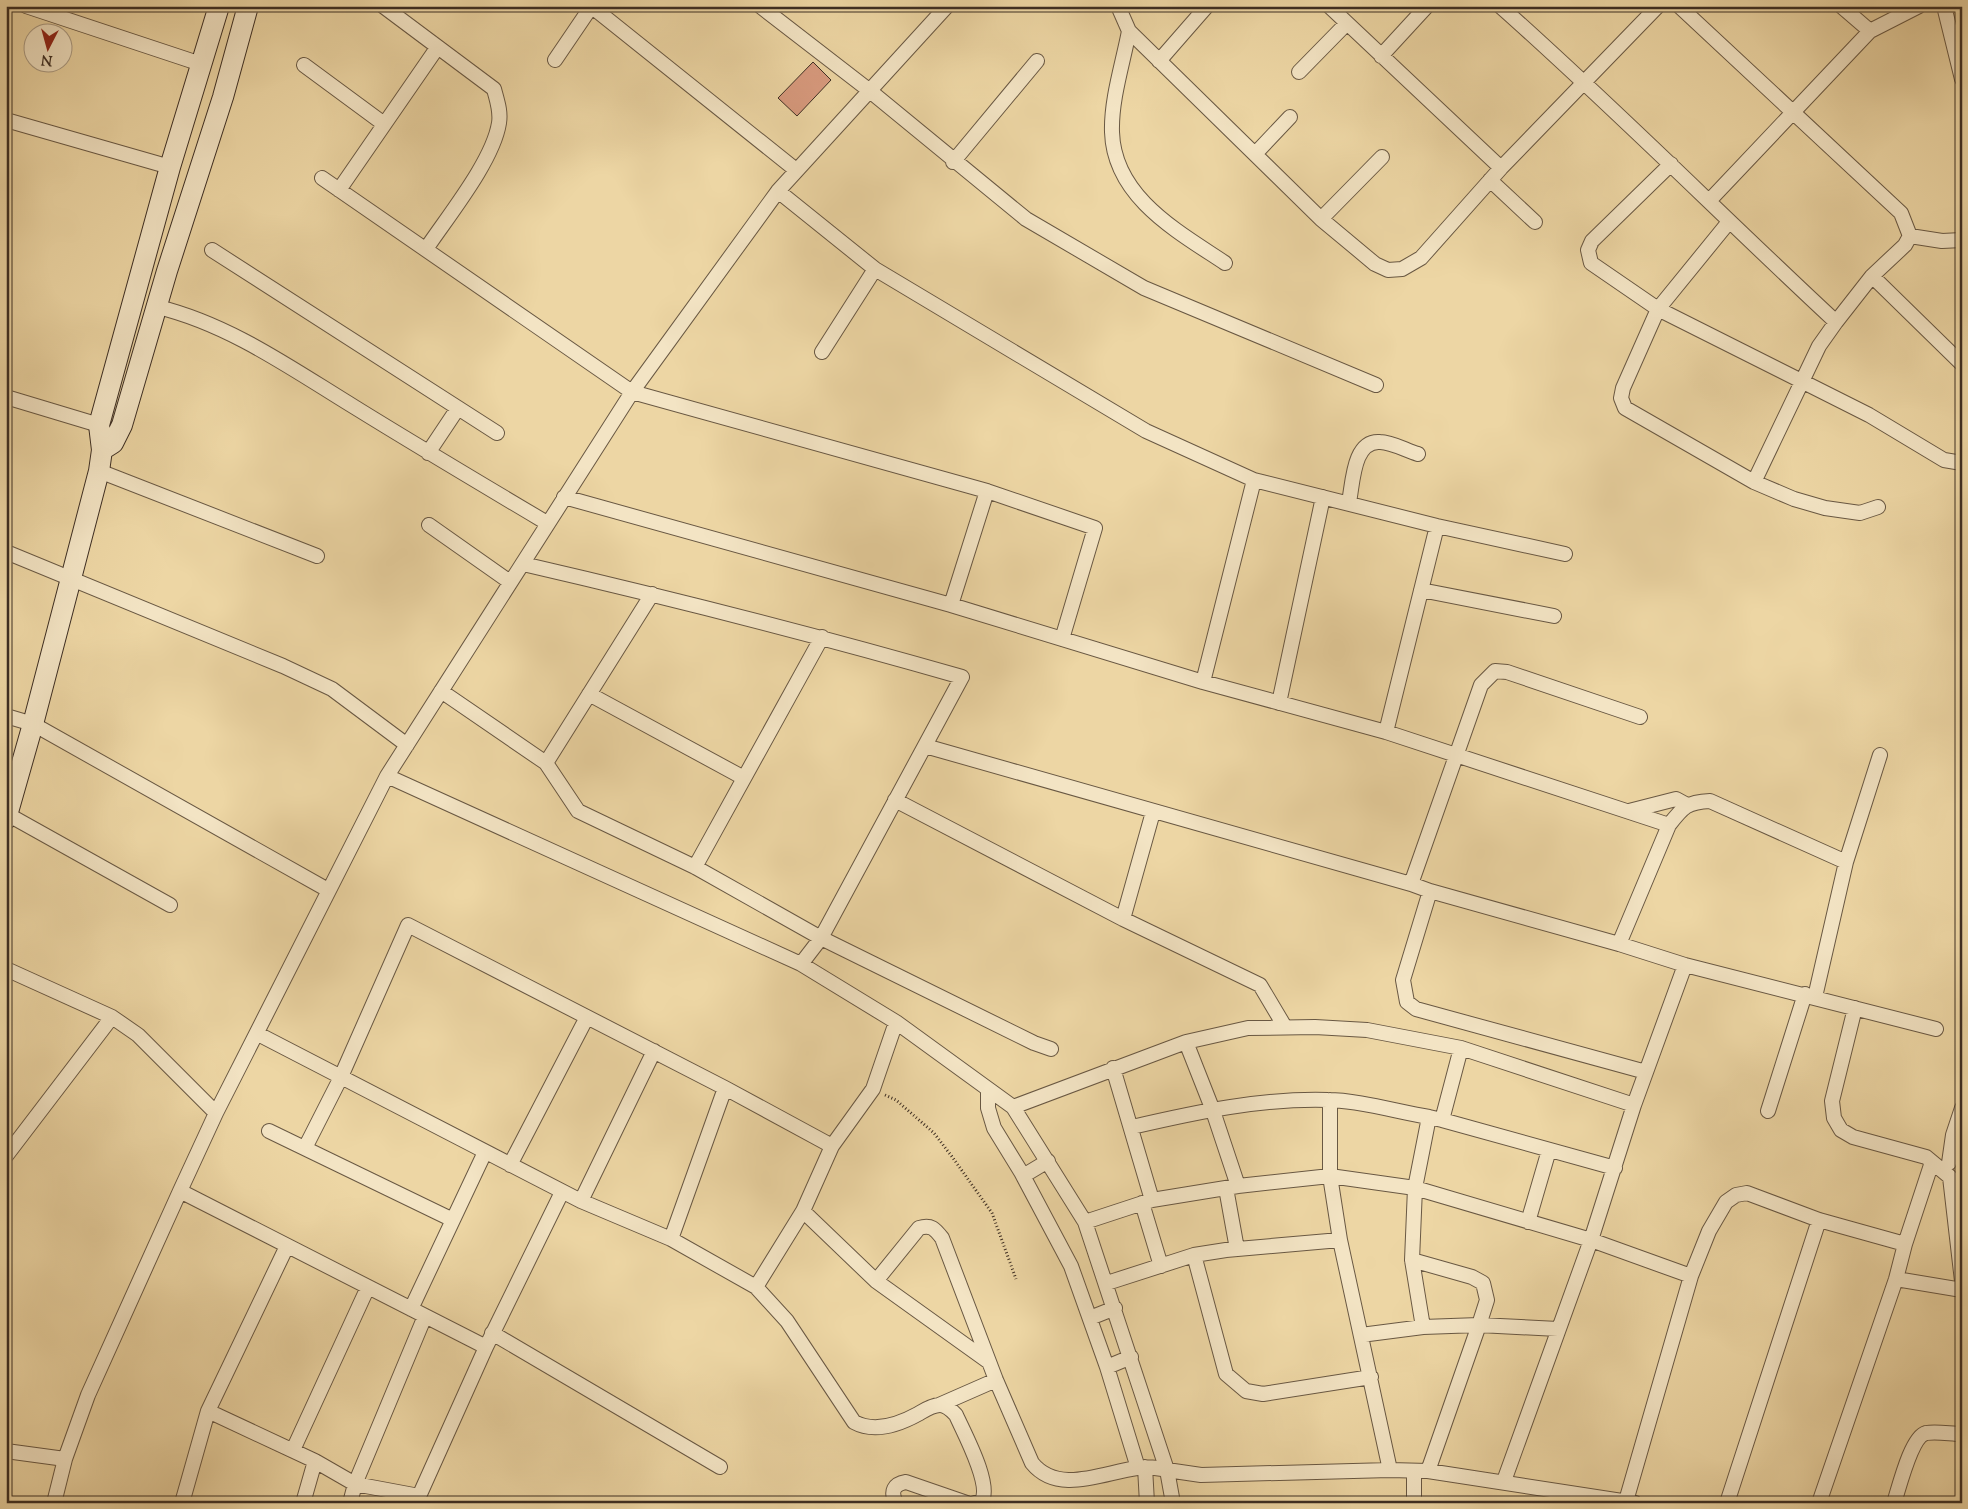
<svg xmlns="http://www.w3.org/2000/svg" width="1968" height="1509" font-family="'Sorts Mill Goudy',serif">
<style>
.building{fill:#d89a7e;stroke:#3d2e23}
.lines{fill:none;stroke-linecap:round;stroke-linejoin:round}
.street-casing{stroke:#695843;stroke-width:16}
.secondary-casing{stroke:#3d2e23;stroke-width:22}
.path{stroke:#3d2e23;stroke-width:3;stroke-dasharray:1 2.5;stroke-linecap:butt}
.street{stroke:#f3e4c4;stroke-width:14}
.secondary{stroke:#f3e4c4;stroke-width:20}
</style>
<rect width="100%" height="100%" fill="#edd6a4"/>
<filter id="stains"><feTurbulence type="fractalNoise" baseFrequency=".004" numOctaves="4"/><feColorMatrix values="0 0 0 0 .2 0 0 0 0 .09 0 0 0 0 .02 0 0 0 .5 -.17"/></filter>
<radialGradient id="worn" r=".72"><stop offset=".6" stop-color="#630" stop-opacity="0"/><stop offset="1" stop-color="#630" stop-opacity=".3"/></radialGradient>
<path class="building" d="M 813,62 L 831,80 L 797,116 L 778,98 Z"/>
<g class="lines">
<g class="street-casing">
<path id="street" d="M 26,6 L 201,64
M 383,6 L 494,89 C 497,101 501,111 499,123 C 493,161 448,216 426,249
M 591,6 L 796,170
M 760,6 L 870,91 L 1026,219 L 1144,288 L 1376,385
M 1118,6 L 1129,31 L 1321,219 L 1375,264 L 1388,270 L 1402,269 L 1421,258 L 1501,168 L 1658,6
M 1329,6 L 1501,168
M 1500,6 C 1615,108 1723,217 1836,322
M 1679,6 L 1901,213 L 1910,236 L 1905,245 L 1872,276 L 1836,322 L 1819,346 L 1754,482
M 1841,6 L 1870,31
M 1944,6 L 1962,79
M 1129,31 C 1123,63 1111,99 1112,132 C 1114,197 1177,231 1225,263
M 1381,56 L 1427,6
M 555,60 L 591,7
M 1159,61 L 1207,6
M 304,65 L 384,124
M 1299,72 L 1347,23
M 6,120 L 170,167
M 1255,154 L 1290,117
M 953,162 L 1037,61
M 1671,164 L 1592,241 L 1588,250 L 1591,263 L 1658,309 L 1869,415 L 1944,460 L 1962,463
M 322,178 L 632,392 L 987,491 L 1095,528 L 1062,639
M 1490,180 L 1535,222
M 339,190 L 437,48
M 778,191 L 875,269 L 1146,431 L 1254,480 L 1437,526 L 1565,554
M 1709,201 L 1870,31 L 1919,6
M 1321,219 L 1382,157
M 1728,223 L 1658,309 L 1623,388 L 1621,398 L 1625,408 L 1754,482 L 1794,499 L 1825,508 L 1860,513 L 1878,507
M 1910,236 L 1942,241 L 1962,240
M 212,250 L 497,433
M 1872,276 L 1962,364
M 158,307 C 231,325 292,369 356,408 C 419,447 483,485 547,523
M 822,352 L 875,269
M 6,397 L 99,425
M 428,453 L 458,408
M 99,471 L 317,556
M 564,497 L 951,605 L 1203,682 L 1386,732 L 1669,825
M 1349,502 C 1353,483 1353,440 1380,442 C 1392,442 1407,451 1418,454
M 429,525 L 510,582
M 6,552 L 283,666 L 332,689 L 407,745
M 523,564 C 670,598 816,635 962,677 L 821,938 L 801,964
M 1421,590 L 1554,616
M 951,605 L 987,491
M 1203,682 L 1254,480
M 441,691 L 546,763 L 578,811 L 695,867 L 821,938 L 1034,1043 L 1051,1049
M 589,694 L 744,778
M 1279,703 L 1323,497
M 6,716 L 33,724 L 328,890
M 1386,732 L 1437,526
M 925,746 L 1411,884 L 1430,891 L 1619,944 L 1685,965 L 1936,1029
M 546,763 L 652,594
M 387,776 L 801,964 L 896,1022 L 1013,1107 L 1085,1222 L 1167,1470 L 1201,1475 L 1390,1470 L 1428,1471 L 1635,1503
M 895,800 L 1123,919 L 1260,985 L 1285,1027
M 1629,811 L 1676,799 L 1687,805
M 7,814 L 170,905
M 695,867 L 822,637
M 1411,884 L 1481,685 L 1495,671 L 1507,672 L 1640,717
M 1430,891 L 1403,980 L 1407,1002 L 1416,1009 L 1646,1072
M 1123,919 L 1153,812
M 1619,944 L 1669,825 C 1683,807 1687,802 1710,801 L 1846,862
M 6,969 L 112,1017 L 138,1035 L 216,1113
M 1815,997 L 1846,862 L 1880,755
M 1855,1008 L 1832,1101 L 1834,1118 L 1841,1130 L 1853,1137 L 1926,1157 L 1950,1177 L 1962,1281
M 258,1034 L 581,1201 L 671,1239 L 756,1287 L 787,1321 L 854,1422 C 874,1433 898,1425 918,1414 C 925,1410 932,1405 940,1405 C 947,1405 952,1411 956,1415 C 964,1433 993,1486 981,1502 L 975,1503
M 1186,1042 L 1212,1108 L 1238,1186
M 1113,1068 L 1152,1200
M 988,1089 L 988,1108 L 994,1128 L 1021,1172 L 1071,1266 L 1107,1367 L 1138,1468
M 1330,1100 L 1330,1176 L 1340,1240
M 1634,1105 L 1685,965
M 1013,1107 L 1186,1042 L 1248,1028 L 1315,1027 L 1367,1030 L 1461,1048 L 1634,1105 L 1591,1240 L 1504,1481
M 1768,1111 L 1805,994
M 1442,1120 L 1615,1168
M 1132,1127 C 1197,1112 1261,1098 1328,1100 C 1357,1100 1399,1112 1429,1117
M 269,1131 L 453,1220
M 305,1148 L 340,1079 L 408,925 L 725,1088 L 832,1146
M 6,1156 L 112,1017
M 1949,1163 L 1953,1135 L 1962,1108
M 510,1165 L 587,1017
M 1023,1176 L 1048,1161
M 1226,1188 L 1237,1249
M 180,1191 L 486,1347
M 581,1201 L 654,1051
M 1142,1203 L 1161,1266
M 803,1211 L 876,1281 L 989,1362
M 1085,1222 L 1152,1200 L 1238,1186 L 1330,1176 L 1415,1188 L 1591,1240 L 1691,1276
M 1528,1222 L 1549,1150
M 671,1239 L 725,1088
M 1194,1255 L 1226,1374 L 1246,1391 L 1263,1394 L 1371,1377
M 1412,1260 L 1472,1277 L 1483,1283 L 1487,1300 L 1479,1325 L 1558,1329
M 1896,1279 L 1962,1290
M 876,1281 L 919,1228 C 931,1224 935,1229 942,1238 L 996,1380 L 1032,1463 C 1058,1495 1102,1473 1137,1468 C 1147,1466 1157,1468 1167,1470 L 1173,1503
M 1107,1283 L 1194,1255 L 1226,1250 L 1340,1240 L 1390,1470
M 756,1287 L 803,1211 L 832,1146 L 873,1089 L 896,1022
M 411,1309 L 485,1152
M 1090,1318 L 1115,1308
M 1423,1327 L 1412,1260 L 1415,1188 L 1429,1117 L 1442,1120 L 1461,1048
M 492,1333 L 720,1467
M 1361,1335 L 1423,1327 L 1479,1325 L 1428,1471
M 1107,1367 L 1131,1357
M 939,1405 L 996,1380
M 208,1411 L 315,1461 L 355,1484 L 419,1496
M 293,1450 L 368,1287
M 6,1451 L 65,1459
M 1145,1467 L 1147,1503
M 1414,1471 L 1414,1503
M 1626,1501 L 1691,1276 L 1709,1231 L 1726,1202 L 1736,1195 L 1747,1193 L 1819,1220 L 1905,1244
M 54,1503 L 65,1459 L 88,1395 L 180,1191 L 216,1113 L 387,776 L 632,392 L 778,191 L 947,6
M 182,1503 L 208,1411 L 287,1246
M 303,1503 L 315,1461
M 350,1503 L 355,1484 L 425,1316
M 416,1503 L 486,1347 L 562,1192
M 896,1503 C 890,1491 894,1484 906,1482 L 967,1503
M 1727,1503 L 1819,1220
M 1819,1503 L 1896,1279 L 1905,1244 L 1932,1162
M 1894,1503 C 1899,1488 1911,1437 1926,1433 C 1937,1431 1951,1434 1962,1434"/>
</g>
<g class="secondary-casing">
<path id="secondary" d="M 102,450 L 113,443 L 122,425 L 167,271 L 223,97 L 248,6
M 6,819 L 33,724 L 99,471 L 102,450 L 99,425 L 170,167 L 219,6"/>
</g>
<path class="path" d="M 885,1095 L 896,1100 L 934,1133 L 953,1158 L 992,1213 L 1016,1279"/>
<use href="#street" class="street"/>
<use href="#secondary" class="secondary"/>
</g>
<rect width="1968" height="1509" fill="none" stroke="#edd6a4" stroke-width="25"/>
<rect x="8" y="8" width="1953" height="1494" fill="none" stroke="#3d2e23" stroke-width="2.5"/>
<rect x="12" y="12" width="1943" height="1484" fill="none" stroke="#3d2e23"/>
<g transform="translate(48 48) rotate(186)"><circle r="24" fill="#f3e4c4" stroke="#aa9b84"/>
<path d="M0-4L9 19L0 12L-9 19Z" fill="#8f2418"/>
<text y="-8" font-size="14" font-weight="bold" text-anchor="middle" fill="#3d2e23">N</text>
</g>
<rect width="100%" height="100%" filter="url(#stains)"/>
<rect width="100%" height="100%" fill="url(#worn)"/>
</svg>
